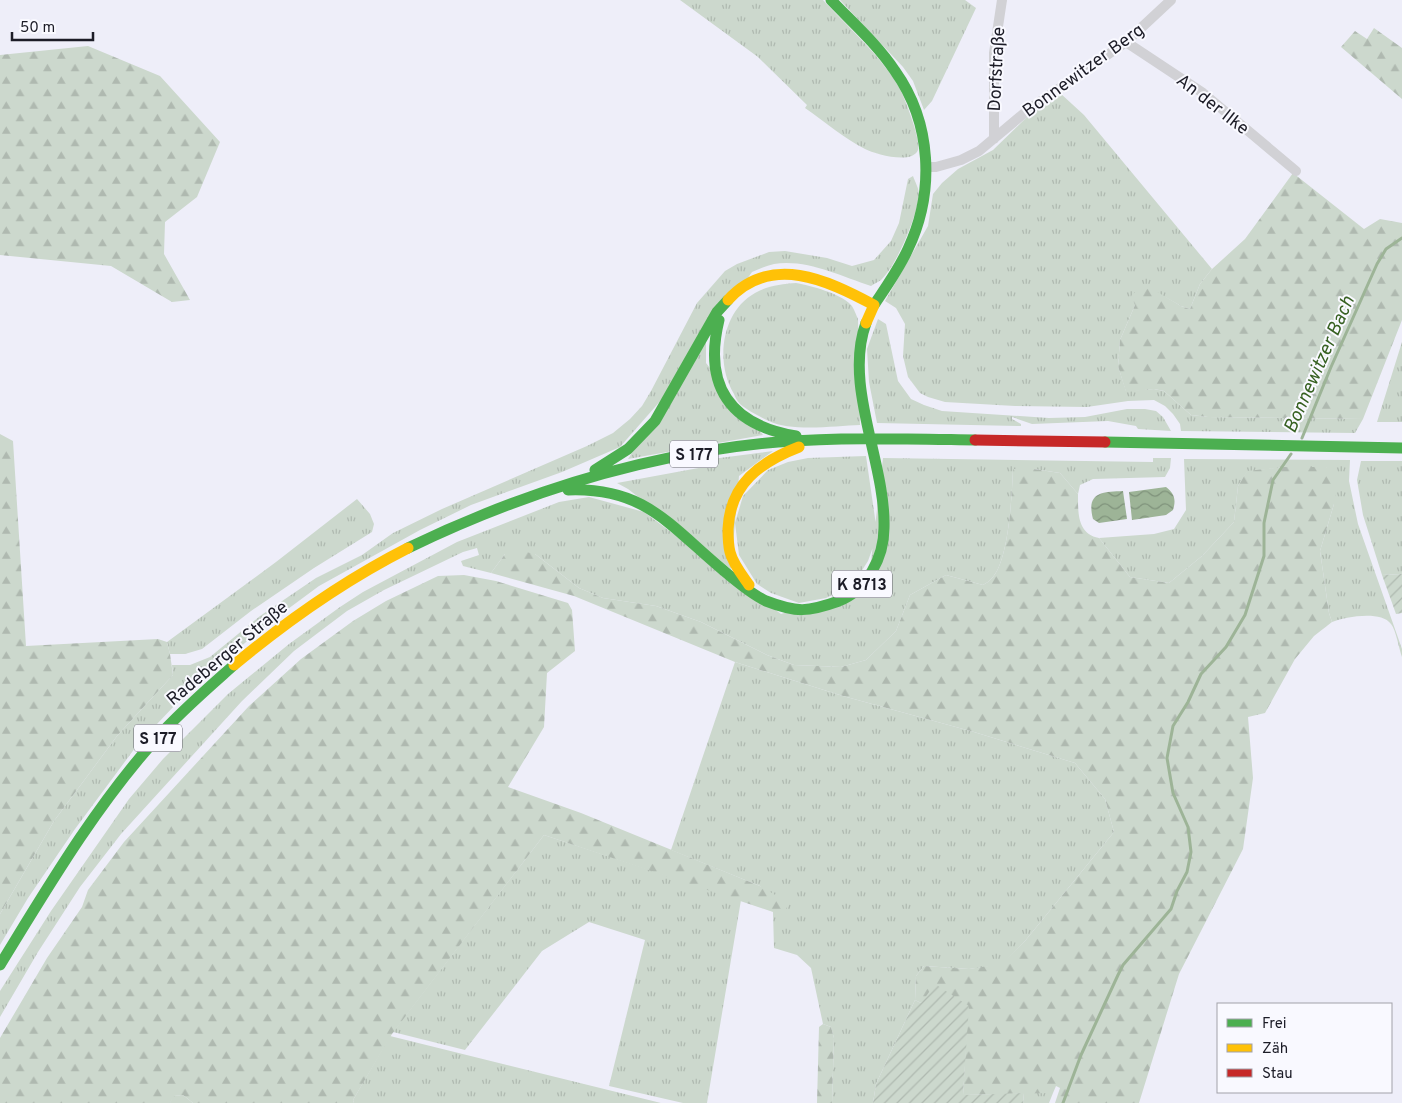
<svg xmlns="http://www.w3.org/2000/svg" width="1402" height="1103" font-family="Overpass,sans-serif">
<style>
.grass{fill:url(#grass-tufts)}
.forest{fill:url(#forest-firs)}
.garden{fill:url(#garden-furrows)}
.water{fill:url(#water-waves)}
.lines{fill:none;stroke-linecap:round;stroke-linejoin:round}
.stream{stroke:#9db497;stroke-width:3}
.street{stroke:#d1d1d5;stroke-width:10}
.fast{stroke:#4caf50;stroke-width:11}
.slow{stroke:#ffc107;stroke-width:11}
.jam{stroke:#c62828;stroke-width:11}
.labels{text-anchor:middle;stroke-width:4;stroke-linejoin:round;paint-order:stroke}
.shield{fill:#f9f9ff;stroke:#5e5e68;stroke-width:1}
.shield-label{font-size:16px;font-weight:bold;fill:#1c1c27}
.street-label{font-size:18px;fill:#1c1c27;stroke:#f9f9ff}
.water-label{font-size:19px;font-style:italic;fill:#376122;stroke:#f9f9ff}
</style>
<defs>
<pattern id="grass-tufts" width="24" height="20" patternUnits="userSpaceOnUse" patternTransform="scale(1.25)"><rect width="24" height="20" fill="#ccd8cd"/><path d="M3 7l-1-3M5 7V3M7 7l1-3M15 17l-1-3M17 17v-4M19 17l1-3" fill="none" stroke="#afb9b0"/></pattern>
<pattern id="forest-firs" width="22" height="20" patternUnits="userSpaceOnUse" patternTransform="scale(1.25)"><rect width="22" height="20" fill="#ccd8cd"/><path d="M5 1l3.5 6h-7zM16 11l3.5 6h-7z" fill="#afb9b0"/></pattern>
<pattern id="garden-furrows" width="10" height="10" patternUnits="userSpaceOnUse" patternTransform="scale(1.25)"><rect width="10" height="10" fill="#ccd8cd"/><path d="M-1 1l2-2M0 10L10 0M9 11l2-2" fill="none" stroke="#afb9b0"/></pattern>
<pattern id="water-waves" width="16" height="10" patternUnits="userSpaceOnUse" patternTransform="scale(1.25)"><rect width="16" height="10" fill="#9db497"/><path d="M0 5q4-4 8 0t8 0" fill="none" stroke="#7f927b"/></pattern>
</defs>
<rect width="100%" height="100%" fill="#eeeef9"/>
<path class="grass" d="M 680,0 L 823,0 C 847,26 883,58 900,89 C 905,99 921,140 918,150 C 912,165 875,154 865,149 C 844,138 825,122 805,108 L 807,105 L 758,57 Z
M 840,0 L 965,0 L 976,8 L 932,101 L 924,110 L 913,81 L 903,67 Z
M 1060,93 L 1084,115 L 1212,269 L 1200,284 L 1190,309 L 1181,306 L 1165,297 L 1135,305 L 1120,340 L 1118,366 L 1126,391 L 1154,389 L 1164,391 L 1191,415 L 1208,417 L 1363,419 L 1355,433 L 1181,431 L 1180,424 L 1173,414 L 1165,406 L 1154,400 L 1128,401 L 1087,407 L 1015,406 L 945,402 L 928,397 L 920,393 L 908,377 L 903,356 L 905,324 L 896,308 L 885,301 L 928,226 L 933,194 L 942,183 L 958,169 L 993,150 L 1029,115 Z
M 913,176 C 915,182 919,188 919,195 C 917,216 897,265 881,280 C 878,282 874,284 871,286 C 840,276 807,259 774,264 C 766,266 759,269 752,272 L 662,399 L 620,447 L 562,472 L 471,505 L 420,530 L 319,586 L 269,623 L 209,673 L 176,704 L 138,744 L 75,829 L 28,898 L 0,945 L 0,914 L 54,821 L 117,736 L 173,675 L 172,665 L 190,665 L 210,657 L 260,616 L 316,578 L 362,555 L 393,533 L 442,509 L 587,446 L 613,433 L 630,419 L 642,406 L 651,391 L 697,303 L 725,271 L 737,264 L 769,252 L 785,251 L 827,258 L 852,266 L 874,260 L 891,241 L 899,223 L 908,179 Z
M 796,283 C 811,286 840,293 851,305 C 854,308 856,315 858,319 L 860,425 C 835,426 791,432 769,421 C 760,417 747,410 740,404 C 737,401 735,397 734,394 C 715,363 721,312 755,293 C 767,286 782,284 796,283 Z
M 878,319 L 886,324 L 898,381 L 911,399 L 924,405 L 942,411 L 1049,418 L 1085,417 L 1127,409 L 1145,409 L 1156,411 L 1163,417 L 1171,431 L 1138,429 L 1136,426 L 1108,421 L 1032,424 L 1012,417 L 1012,419 L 1021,424 L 1021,426 L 877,423 L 869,382 L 867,349 Z
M 706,342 L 706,363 L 763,435 L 628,459 Z
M 1402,342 L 1402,422 L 1377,422 Z
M 773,451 L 739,476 L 731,569 L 628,489 L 617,483 L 704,467 L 712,459 Z
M 866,456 L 876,525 L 873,547 L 868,561 L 859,575 L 843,590 L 826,598 L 799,603 L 771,593 L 757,584 L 739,555 L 735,523 L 743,496 L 768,470 L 788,462 L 808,458 Z
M 883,458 L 1153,462 L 1153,458 L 1171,458 L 1170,468 L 1165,477 L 1093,479 L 1080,485 L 1078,494 L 1060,473 L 1034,469 L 1013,469 C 1012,493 1009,561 992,578 C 990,581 986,583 983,585 L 946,575 L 910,595 L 896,631 L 866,660 L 841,667 L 794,665 L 767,655 L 701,622 L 656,606 L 603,598 L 579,588 L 535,554 L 505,554 L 491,573 L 463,566 L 461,561 L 479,555 L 477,548 L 463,552 L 384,590 L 347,611 L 294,651 L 242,701 L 121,834 L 80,887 L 38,952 L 0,1017 L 0,991 L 51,911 L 129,799 L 163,759 L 228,694 L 289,644 L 340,607 L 363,592 L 457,542 L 559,502 L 589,497 L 644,512 L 781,614 L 868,587 Z
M 1184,459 L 1350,460 L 1349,481 L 1358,524 L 1402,649 L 1402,657 C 1399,649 1396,630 1391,624 C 1381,610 1345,617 1332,622 L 1329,613 L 1320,551 L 1334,504 L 1326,467 L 1284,467 L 1247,472 L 1238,486 L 1234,522 L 1202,556 L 1169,583 L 1130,577 L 1099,538 L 1154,534 L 1174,529 L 1186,510 Z
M 1361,461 L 1402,461 L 1402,574 L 1382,575 L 1363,515 L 1357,480 Z
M 357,499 L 370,514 L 374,524 L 372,532 L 314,568 L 251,611 L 202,649 L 185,654 L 170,654 L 167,642 L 276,562 Z
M 735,662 L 843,696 L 974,732 L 1075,763 L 1105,799 L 1114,832 L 1025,941 L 1001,965 L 969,969 L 924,966 L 916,976 L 915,1000 L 876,1084 L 873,1103 L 832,1103 L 834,1038 L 831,1027 L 823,1024 L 811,968 L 797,955 L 774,948 L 773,912 L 784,912 L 760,886 L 671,850 Z
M 544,835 L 741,900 L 707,1103 L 683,1103 L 609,1086 L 645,940 L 589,922 L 542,951 L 465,1050 L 393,1032 Z
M 390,1036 L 661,1103 L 354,1103 L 353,1100 Z
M 1024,1093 L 1053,1093 L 1049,1103 L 1023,1103 Z
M 183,1095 L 193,1103 L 170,1103 L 173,1096 Z"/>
<path class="forest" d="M 1374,28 L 1402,48 L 1402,99 L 1341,47 L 1355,31 L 1367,39 Z
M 88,46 L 160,76 L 220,142 L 197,197 L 165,222 L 164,254 L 190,300 L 172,302 L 111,266 L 0,255 L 0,55 Z
M 1293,173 L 1364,229 L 1380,219 L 1402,223 L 1402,320 L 1363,419 L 1208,417 L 1191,415 L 1164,391 L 1154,389 L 1126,392 L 1118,366 L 1120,340 L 1135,305 L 1131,296 L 1144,284 L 1181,306 L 1190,309 L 1200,284 L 1212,269 L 1245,239 Z
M 0,434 L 13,441 L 26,646 L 158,639 L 167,642 L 170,654 L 173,675 L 117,736 L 54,821 L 0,914 Z
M 1284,467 L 1326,467 L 1339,480 L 1334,504 L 1320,551 L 1329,613 L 1332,622 L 1314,636 L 1295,659 L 1265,713 L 1248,717 L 1253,778 L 1243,849 L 1179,974 L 1139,1103 L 1055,1103 L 1060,1088 L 1056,1086 L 1053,1093 L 963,1095 L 968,1006 L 921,1003 L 915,1000 L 916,976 L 924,966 L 969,969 L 1001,964 L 1025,941 L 1114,832 L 1105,799 L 1075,763 L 974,732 L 843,696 L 735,662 L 574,596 L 491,573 L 505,554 L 522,551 L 535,554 L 579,588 L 603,598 L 656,606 L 701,622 L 767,655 L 794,665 L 841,667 L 866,660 L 896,631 L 910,595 L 946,575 L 983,585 C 986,583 990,581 992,578 C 1009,561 1012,493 1013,469 L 1034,469 L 1060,473 L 1078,494 C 1078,512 1077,534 1099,538 L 1130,577 L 1169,583 L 1202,556 L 1234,522 L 1238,486 L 1247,471 Z
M 464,575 L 496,581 L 568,603 L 572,610 L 575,651 L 547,673 L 544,727 L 508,787 L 581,813 L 760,886 L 789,903 L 784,913 L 773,912 L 544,835 L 392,1034 L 353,1100 L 354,1103 L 193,1103 L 183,1095 L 174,1096 L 170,1103 L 0,1103 L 0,1038 L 47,958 L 82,907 L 88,890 L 124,842 L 249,706 L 301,659 L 353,621 L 386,601 L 438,576 Z
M 823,1024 L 831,1027 L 834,1038 L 832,1103 L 817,1103 L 819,1027 Z"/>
<path class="garden" d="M 1402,574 L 1402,613 L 1396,614 L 1382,575 Z
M 935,984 L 969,1006 L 963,1095 L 1024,1093 L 1023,1103 L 873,1103 L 876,1084 L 915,1000 L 921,1003 Z"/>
<path class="water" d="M 1166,487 C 1175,494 1176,500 1173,510 L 1166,515 L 1132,520 L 1129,492 Z
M 1123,491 L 1127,519 L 1099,523 L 1093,519 C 1086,492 1102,492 1123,491 Z"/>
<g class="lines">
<path class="stream" d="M 1302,438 L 1331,367 L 1377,264 L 1386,249 L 1402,238
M 1063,1103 L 1081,1055 L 1118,975 L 1123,965 L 1171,909 L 1177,891 L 1187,872 L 1191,852 L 1188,827 L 1173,793 L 1167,758 L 1173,726 L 1188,702 L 1201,674 L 1226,647 L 1245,615 L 1264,556 L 1264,523 L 1273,480 L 1291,454"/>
<path class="street" d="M 1126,42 L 1203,93 L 1296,171
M 994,139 L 994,53 L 1002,0
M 927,167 L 936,167 L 961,160 L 979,151 L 1028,110 L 1126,42 L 1171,0"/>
<path class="fast" d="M 831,0 C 853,23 877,44 895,71 C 932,123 935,192 908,249 C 899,269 886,287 874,305
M 719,320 C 703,386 730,425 796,436
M 1105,442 L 1402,448
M 595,470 L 628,449 L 655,421 L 717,312 L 728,300
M 568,490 C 645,487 670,526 723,570 C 736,581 751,594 766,601 C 797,613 808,612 839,601 C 867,590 884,557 884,528 C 886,463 843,386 866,323
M 408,548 C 524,492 649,453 778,442 C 844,437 910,439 975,440
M 0,965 C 48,887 95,807 156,739 C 180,712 207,689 234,665"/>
<path class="slow" d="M 728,300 C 771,253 827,280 874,305 L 866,323
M 749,585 C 742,575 733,564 730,552 C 728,544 728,536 728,529 C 730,484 760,462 799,447
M 234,665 C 288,620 345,580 408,548"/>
<path class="jam" d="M 975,440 L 1105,442"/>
</g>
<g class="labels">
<g class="shield">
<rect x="670" y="440.5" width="48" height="27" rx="4"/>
<rect x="832" y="570.5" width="60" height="27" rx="4"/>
<rect x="134" y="724.5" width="48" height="27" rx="4"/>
</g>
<g class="shield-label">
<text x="694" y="460">S 177</text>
<text x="862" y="590">K 8713</text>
<text x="158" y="744">S 177</text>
</g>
<g class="street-label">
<text transform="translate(996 69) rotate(-87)" y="6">Dorfstraße</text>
<text transform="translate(1083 70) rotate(-36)" y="6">Bonnewitzer Berg</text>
<text transform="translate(1213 104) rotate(38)" y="6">An der Ilke</text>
<text transform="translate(227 653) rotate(-40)" y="6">Radeberger Straße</text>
</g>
<g class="water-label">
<text transform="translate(1318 364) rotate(-66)" y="7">Bonnewitzer Bach</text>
</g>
</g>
<rect x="1217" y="1003" width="175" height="90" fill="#f9f9ff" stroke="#a1a1a9"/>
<rect x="1227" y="1019" width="25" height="8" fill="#4caf50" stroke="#a1a1a9"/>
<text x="1262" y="1028" font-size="15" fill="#1c1c27">Frei</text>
<rect x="1227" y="1044" width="25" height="8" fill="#ffc107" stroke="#a1a1a9"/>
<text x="1262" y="1053" font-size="15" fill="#1c1c27">Zäh</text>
<rect x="1227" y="1069" width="25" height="8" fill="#c62828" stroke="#a1a1a9"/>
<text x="1262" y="1078" font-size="15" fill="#1c1c27">Stau</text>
<path d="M12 32v8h81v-8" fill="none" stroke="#1c1c27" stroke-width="2.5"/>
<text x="20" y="32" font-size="15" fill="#1c1c27" stroke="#f9f9ff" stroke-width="4" paint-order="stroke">50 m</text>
</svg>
